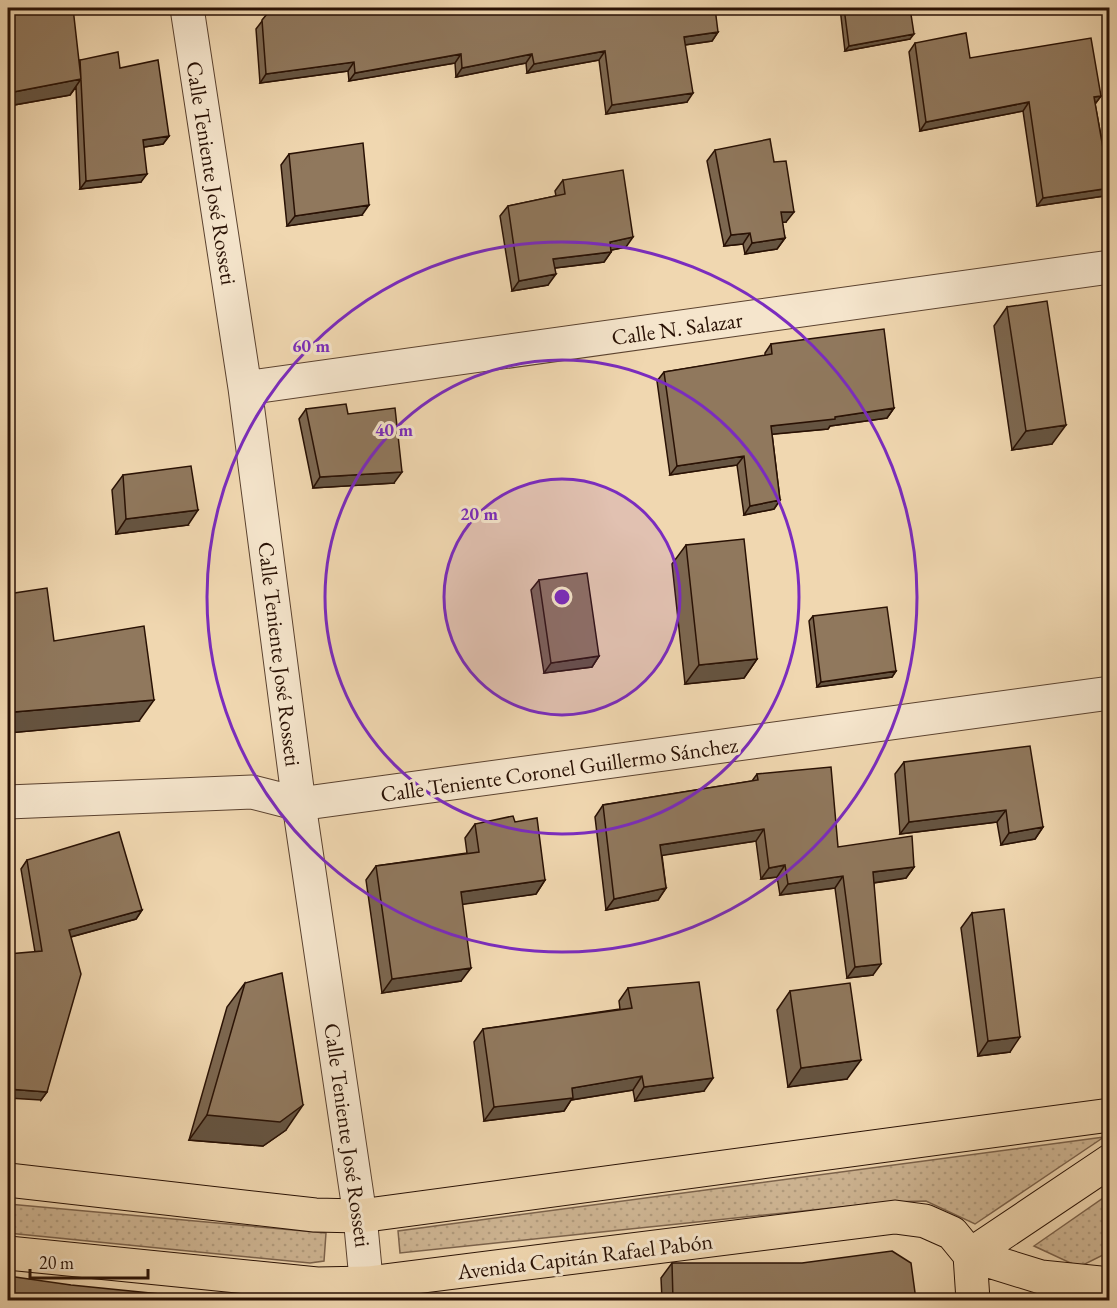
<svg xmlns="http://www.w3.org/2000/svg" width="1117" height="1308" font-family="'EB Garamond',serif">
<style>
.grass{fill:url(#grass-dots);stroke:#7c634c;stroke-width:1.5}
.lines{fill:none;stroke-linecap:round;stroke-linejoin:round}
.minor-casing{stroke:#5b422f;stroke-width:35}
.major-casing{stroke:#291104;stroke-width:35}
.minor{stroke:#f5e5cc;stroke-width:33}
.major{stroke:#f0d7b0;stroke-width:33}
.wall{fill:#7c6750;stroke:#291104;stroke-width:1.5}
.shaded-wall{fill:#655441;stroke:#291104;stroke-width:1.5}
.building{fill:#90785d;stroke:#291104;stroke-width:1.5}
.ring{fill:none;stroke:#7b2cbf;stroke-width:3}
.labels{text-anchor:middle;stroke-width:6;stroke-linejoin:round;paint-order:stroke}
.street-label{font-size:22px;fill:#291104;stroke:#f5e5cc}
.centre{fill:#7b2cbf;stroke:#f5e5cc;stroke-width:3}
.ring-label{font-size:18px;text-anchor:middle;font-weight:bold;fill:#7b2cbf;stroke:#f5e5cc;stroke-width:6;stroke-linejoin:round;paint-order:stroke}
</style>
<defs>
<pattern id="grass-dots" width="8" height="8" patternUnits="userSpaceOnUse" patternTransform="scale(1.5)"><rect width="8" height="8" fill="#ceb593"/><path d="M2 2h.1M6 6h.1" fill="none" stroke="#b19b7d" stroke-width="1.8" stroke-linecap="round"/></pattern>
</defs>
<rect width="100%" height="100%" fill="#f0d7b0"/>
<filter id="stains"><feTurbulence type="fractalNoise" baseFrequency=".00333" numOctaves="4"/><feColorMatrix values="0 0 0 0 .2 0 0 0 0 .09 0 0 0 0 .02 0 0 0 .5 -.17"/></filter>
<radialGradient id="worn" r=".72"><stop offset=".6" stop-color="#630" stop-opacity="0"/><stop offset="1" stop-color="#630" stop-opacity=".3"/></radialGradient>
<path class="grass" d="M 1104,1137 L 975,1224 L 926,1201 L 889,1202 L 400,1253 L 398,1231 Z
M 1109,1194 L 1109,1252 L 1079,1267 L 1034,1246 Z
M 8,1204 L 326,1233 L 324,1261 L 310,1263 L 8,1233 Z"/>
<g class="lines">
<g class="minor-casing">
<path id="minor" d="M 187,8 L 245,388 L 299,804 L 360,1216 L 368,1300
M 245,388 L 1110,267
M 8,802 L 252,792 L 299,804 L 1110,693"/>
</g>
<g class="major-casing">
<path id="major" d="M 8,1180 L 315,1215 L 360,1216 L 1110,1115
M 8,1253 L 317,1284 L 368,1283 L 895,1217 L 925,1221 L 952,1233 L 970,1255 L 1041,1277 L 1110,1284
M 970,1255 L 1110,1161
M 970,1255 L 973,1300"/>
</g>
<use href="#minor" class="minor"/>
<use href="#major" class="major"/>
</g>
<path class="wall" d="M 8,8 L 79,61 L 80,60 L 120,68 L 169,136 L 163,144 L 144,147 L 141,182 L 80,189 L 76,87 L 70,95 L 8,106 Z
M 272,8 L 718,32 L 712,41 L 685,45 L 687,102 L 606,114 L 599,60 L 527,73 L 526,63 L 456,77 L 455,63 L 349,81 L 348,71 L 260,83 L 256,29 Z
M 840,8 L 910,8 L 910,39 L 845,51 Z
M 915,43 L 970,58 L 1101,96 L 1095,104 L 1110,184 L 1110,189 L 1104,196 L 1037,206 L 1023,111 L 920,131 L 909,52 Z
M 715,150 L 774,162 L 786,222 L 782,222 L 785,238 L 777,249 L 745,254 L 743,244 L 724,246 L 707,161 Z
M 289,154 L 362,215 L 287,226 L 281,165 Z
M 563,180 L 626,247 L 611,250 L 611,252 L 604,262 L 555,268 L 548,285 L 512,291 L 500,216 L 508,206 L 556,196 L 555,191 Z
M 1007,307 L 1052,444 L 1012,450 L 994,326 Z
M 1110,312 L 1110,352 L 1105,319 Z
M 771,344 L 894,408 L 887,418 L 830,426 L 828,429 L 772,434 L 780,500 L 774,509 L 744,515 L 737,465 L 670,475 L 657,381 L 664,372 L 765,356 L 765,353 Z
M 306,409 L 348,414 L 394,483 L 313,488 L 299,419 Z
M 123,475 L 188,525 L 116,534 L 112,490 Z
M 686,545 L 757,659 L 744,678 L 685,684 L 672,564 Z
M 539,580 L 599,656 L 592,667 L 544,673 L 531,590 Z
M 8,594 L 54,641 L 139,721 L 8,733 Z
M 813,616 L 896,671 L 892,677 L 817,687 L 809,621 Z
M 904,762 L 1043,827 L 1035,839 L 1001,845 L 997,822 L 900,834 L 895,774 Z
M 757,774 L 838,847 L 914,867 L 906,878 L 874,883 L 873,975 L 847,978 L 835,888 L 780,895 L 777,877 L 761,879 L 756,841 L 662,855 L 666,888 L 658,900 L 606,910 L 595,817 L 603,805 L 752,781 Z
M 515,822 L 545,880 L 536,894 L 462,904 L 461,981 L 382,993 L 366,880 L 376,866 L 467,853 L 465,838 L 475,824 Z
M 27,860 L 142,910 L 136,919 L 71,937 L 47,1092 L 41,1100 L 35,952 L 21,869 Z
M 972,913 L 1010,1052 L 978,1056 L 961,928 Z
M 245,983 L 286,1130 L 263,1146 L 189,1140 L 227,1007 Z
M 628,988 L 704,1091 L 635,1101 L 633,1090 L 571,1100 L 564,1111 L 484,1121 L 474,1042 L 483,1029 L 620,1009 L 619,1001 Z
M 790,991 L 847,1079 L 788,1087 L 777,1010 Z
M 672,1263 L 916,1300 L 662,1300 L 661,1278 Z"/>
<path class="shaded-wall" d="M 718,32 L 712,41 L 677,46 L 684,37 Z
M 914,34 L 910,39 L 845,51 L 849,46 Z
M 605,51 L 599,60 L 527,73 L 534,64 Z
M 461,54 L 455,63 L 349,81 L 355,73 Z
M 532,54 L 526,63 L 456,77 L 462,68 Z
M 354,62 L 348,71 L 260,83 L 266,74 Z
M 81,79 L 70,95 L 8,106 L 8,93 Z
M 693,93 L 687,102 L 606,114 L 612,105 Z
M 1101,96 L 1095,104 L 1094,97 Z
M 1029,102 L 1023,111 L 920,131 L 926,122 Z
M 169,136 L 163,144 L 138,148 L 143,140 Z
M 147,174 L 141,182 L 80,189 L 86,181 Z
M 1110,188 L 1104,196 L 1037,206 L 1043,198 Z
M 369,205 L 362,215 L 287,226 L 295,216 Z
M 781,212 L 794,212 L 786,222 L 774,223 Z
M 750,233 L 743,244 L 724,246 L 731,235 Z
M 633,237 L 626,247 L 602,252 L 610,242 Z
M 785,238 L 777,249 L 745,254 L 752,243 Z
M 611,252 L 604,262 L 546,269 L 553,259 Z
M 556,274 L 548,285 L 512,291 L 519,281 Z
M 894,408 L 887,418 L 830,426 L 828,429 L 764,435 L 771,426 Z
M 1066,425 L 1052,444 L 1012,450 L 1026,431 Z
M 744,456 L 737,465 L 670,475 L 677,466 Z
M 402,472 L 394,483 L 313,488 L 320,477 Z
M 780,500 L 774,509 L 744,515 L 750,506 Z
M 198,510 L 188,525 L 116,534 L 126,519 Z
M 599,656 L 592,667 L 544,673 L 551,663 Z
M 757,659 L 744,678 L 685,684 L 699,665 Z
M 896,671 L 892,677 L 817,687 L 821,682 Z
M 12,700 L 8,706 L 8,701 Z
M 154,700 L 139,721 L 8,733 L 8,722 L 14,712 Z
M 1006,810 L 997,822 L 900,834 L 909,822 Z
M 1043,827 L 1035,839 L 1001,845 L 1009,833 Z
M 764,829 L 756,841 L 652,857 L 660,845 Z
M 785,865 L 777,877 L 761,879 L 769,868 Z
M 914,867 L 906,878 L 865,884 L 873,872 Z
M 843,876 L 835,888 L 780,895 L 788,884 Z
M 545,880 L 536,894 L 451,906 L 461,892 Z
M 666,888 L 658,900 L 606,910 L 614,899 Z
M 142,910 L 136,919 L 63,939 L 69,930 Z
M 881,964 L 873,975 L 847,978 L 855,967 Z
M 471,968 L 461,981 L 382,993 L 392,979 Z
M 1020,1037 L 1010,1052 L 978,1056 L 988,1041 Z
M 861,1060 L 847,1079 L 788,1087 L 801,1068 Z
M 642,1076 L 633,1090 L 571,1100 L 564,1111 L 484,1121 L 494,1107 L 572,1088 Z
M 713,1078 L 704,1091 L 635,1101 L 644,1087 Z
M 8,1089 L 47,1092 L 41,1100 L 8,1098 Z
M 303,1105 L 286,1130 L 263,1146 L 189,1140 L 207,1115 Z"/>
<path class="building" d="M 8,8 L 73,8 L 81,79 L 8,93 Z
M 272,8 L 715,8 L 718,32 L 684,37 L 693,93 L 612,105 L 605,51 L 534,64 L 532,54 L 462,68 L 461,54 L 355,73 L 354,62 L 266,74 L 262,20 Z
M 844,8 L 910,8 L 914,34 L 849,46 Z
M 966,33 L 970,58 L 1091,38 L 1101,96 L 1094,97 L 1110,188 L 1043,198 L 1029,102 L 926,122 L 915,43 Z
M 118,52 L 120,68 L 158,60 L 169,136 L 143,140 L 147,174 L 86,181 L 80,60 Z
M 770,139 L 774,162 L 786,161 L 794,212 L 781,212 L 785,238 L 752,243 L 750,233 L 731,235 L 715,150 Z
M 363,143 L 369,205 L 295,216 L 289,154 Z
M 623,170 L 633,237 L 610,242 L 611,252 L 553,259 L 556,274 L 519,281 L 508,206 L 565,194 L 563,180 Z
M 1047,301 L 1066,425 L 1026,431 L 1007,307 Z
M 884,329 L 894,408 L 835,417 L 835,419 L 771,426 L 780,500 L 750,506 L 744,456 L 677,466 L 664,372 L 772,354 L 771,344 Z
M 346,404 L 348,414 L 395,408 L 402,472 L 320,477 L 306,409 Z
M 191,466 L 198,510 L 126,519 L 123,475 Z
M 744,539 L 757,659 L 699,665 L 686,545 Z
M 587,573 L 599,656 L 551,663 L 539,580 Z
M 47,588 L 54,641 L 144,626 L 154,700 L 14,712 L 12,700 L 8,701 L 8,594 Z
M 887,607 L 896,671 L 821,682 L 813,616 Z
M 1030,746 L 1043,827 L 1009,833 L 1006,810 L 909,822 L 904,762 Z
M 831,767 L 838,847 L 912,836 L 914,867 L 873,872 L 881,964 L 855,967 L 843,876 L 788,884 L 785,865 L 769,868 L 764,829 L 660,845 L 666,888 L 614,899 L 603,805 L 758,780 L 757,774 Z
M 513,816 L 515,822 L 537,818 L 545,880 L 461,892 L 471,968 L 392,979 L 376,866 L 479,852 L 475,824 Z
M 119,832 L 142,910 L 69,930 L 81,974 L 47,1092 L 8,1089 L 8,954 L 42,951 L 27,860 Z
M 1004,909 L 1020,1037 L 988,1041 L 972,913 Z
M 282,973 L 303,1105 L 280,1122 L 207,1115 L 245,983 Z
M 699,982 L 713,1078 L 644,1087 L 642,1076 L 572,1088 L 573,1098 L 494,1107 L 483,1029 L 632,1008 L 628,988 Z
M 850,983 L 861,1060 L 801,1068 L 790,991 Z
M 892,1251 L 911,1263 L 916,1300 L 673,1300 L 672,1263 L 802,1263 Z
M 8,1276 L 71,1285 L 220,1300 L 8,1300 Z"/>
<circle cx="562" cy="597" r="118" fill="#7b2cbf" fill-opacity=".12"/>
<g class="ring">
<circle cx="562" cy="597" r="118"/>
<circle cx="562" cy="597" r="237"/>
<circle cx="562" cy="597" r="355"/>
</g>
<g class="labels">
<g class="street-label">
<text transform="translate(212 173) rotate(81)" y="8">Calle Teniente José Rosseti</text>
<text transform="translate(677 328) rotate(-8)" y="8">Calle N. Salazar</text>
<text transform="translate(280 654) rotate(83)" y="8">Calle Teniente José Rosseti</text>
<text transform="translate(559 769) rotate(-8)" y="8">Calle Teniente Coronel Guillermo Sánchez</text>
<text transform="translate(348 1135) rotate(82)" y="8">Calle Teniente José Rosseti</text>
<text transform="translate(585 1256) rotate(-7)" y="8">Avenida Capitán Rafael Pabón</text>
</g>
</g>
<circle cx="562" cy="597" r="9" class="centre"/>
<g class="ring-label">
<text x="311" y="352">60 m</text>
<text x="394" y="436">40 m</text>
<text x="479" y="520">20 m</text>
</g>
<rect width="1117" height="1308" fill="none" stroke="#f0d7b0" stroke-width="30"/>
<rect x="9" y="9" width="1099" height="1290" fill="none" stroke="#291104" stroke-width="3"/>
<rect x="15" y="15" width="1087" height="1278" fill="none" stroke="#291104" stroke-width="1.5"/>
<path d="M30 1269v9h118v-9" fill="none" stroke="#291104" stroke-width="3"/>
<text x="39" y="1269" font-size="18" fill="#291104" stroke="#f5e5cc" stroke-width="4.5" paint-order="stroke">20 m</text>
<rect width="100%" height="100%" filter="url(#stains)"/>
<rect width="100%" height="100%" fill="url(#worn)"/>
</svg>
